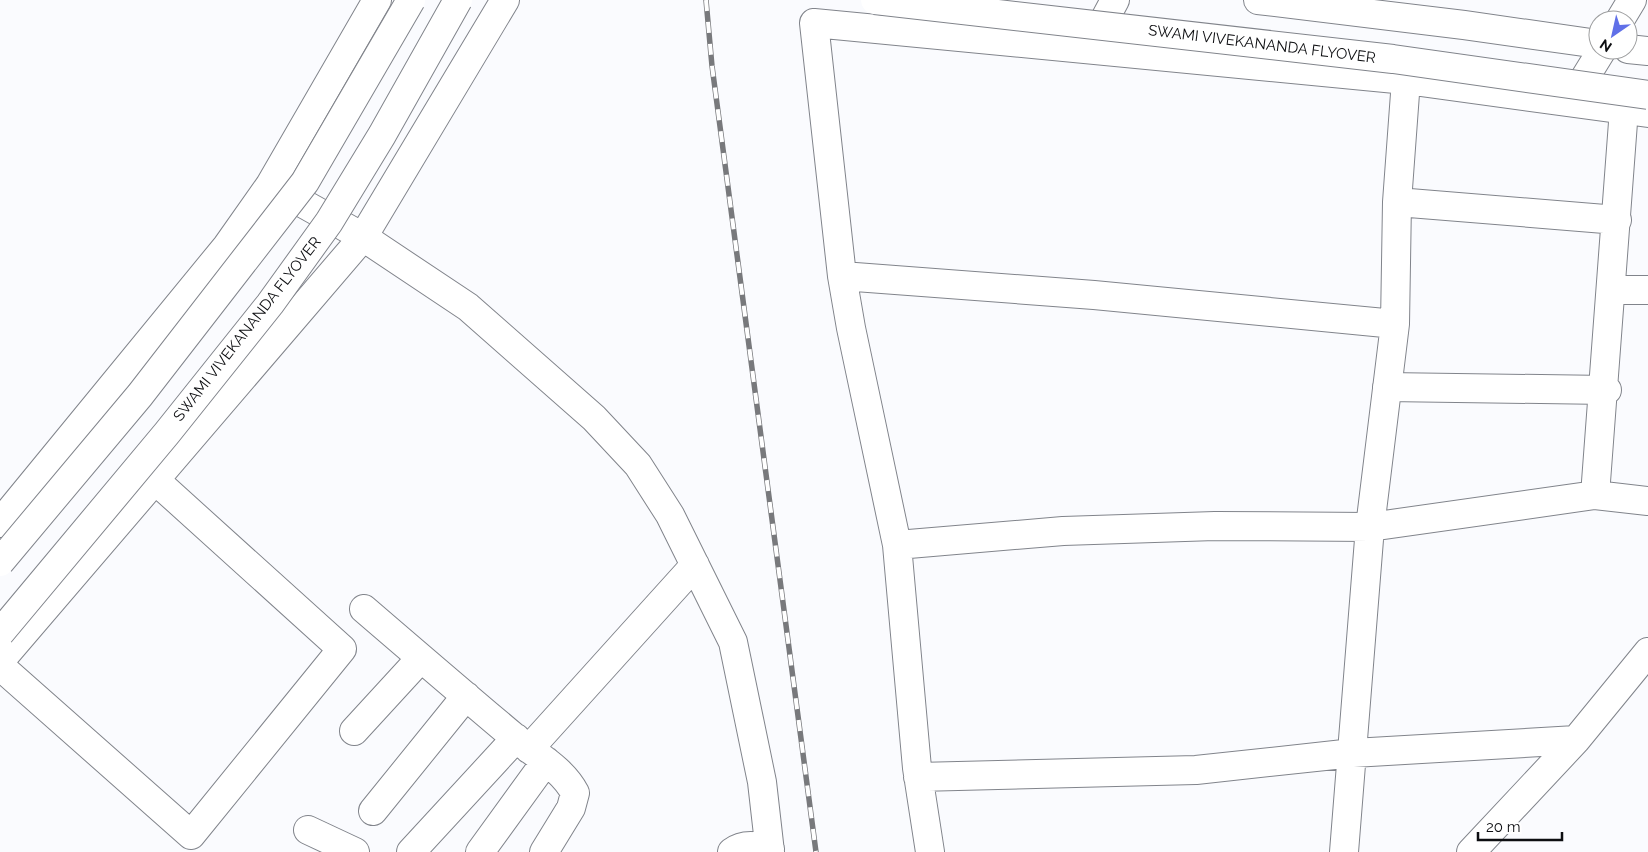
<svg xmlns="http://www.w3.org/2000/svg" width="1648" height="852" font-family="Raleway,sans-serif">
<style>
.lines{fill:none;stroke-linecap:round;stroke-linejoin:round}
.minor-casing{stroke:#81848b;stroke-width:30}
.secondary-casing{stroke:#81848b;stroke-width:30}
.minor{stroke:#fff;stroke-width:28}
.secondary{stroke:#fff;stroke-width:28}
.rail-casing{stroke:#78797c;stroke-width:5.5}
.rail{stroke:#fff;stroke-width:4;stroke-dasharray:11;stroke-linecap:butt}
.secondary-bridge-casing{stroke:#81848b;stroke-width:30;stroke-linecap:butt}
.secondary-bridge{stroke:#fff;stroke-width:28}
.labels{text-anchor:middle;stroke-width:4;stroke-linejoin:round;paint-order:stroke}
.street-label{font-size:15px;fill:#0d0e11;stroke:#fff}
</style>
<rect width="100%" height="100%" fill="#fafbfe"/>
<g class="lines">
<g class="minor-casing">
<path id="minor" d="M 1620,20 L 1632,0
M 1091,45 L 1115,0
M 1570,102 L 1602,50
M 270,185 L 363,237 L 468,307 L 594,418 L 638,465 L 670,515 L 733,642 L 762,782 L 770,852
M 1397,202 L 1617,220
M 842,276 L 1094,295 L 1395,324
M 1611,290 L 1648,290
M 1387,387 L 1607,390
M 1595,495 L 1624,109
M 0,523 L 227,246 L 270,185 L 377,0
M 897,545 L 1063,531 L 1215,526 L 1370,527 L 1595,495 L 1648,501
M 364,609 C 414,652 464,695 514,737 C 535,755 562,768 575,793 L 571,808 L 544,852
M 0,661 L 363,237 L 505,0
M 0,666 L 191,835 L 342,649 L 155,480
M 354,731 L 421,658
M 529,749 L 695,565
M 918,777 L 1196,770 L 1353,753 L 1576,740
M 373,811 L 466,696
M 308,830 L 355,852
M 411,852 L 516,738
M 480,852 L 546,761
M 732,852 C 744,843 757,846 770,849
M 930,852 L 917,768 L 897,545 L 851,328 L 842,276 L 814,23 L 1406,80 L 1648,113
M 1344,852 L 1370,527 L 1395,324 L 1397,202 L 1406,80
M 1471,852 L 1576,740 L 1648,652"/>
</g>
<g class="secondary-casing">
<path id="secondary" d="M 1258,0 L 1464,25 L 1598,44
M 1628,49 L 1648,51"/>
</g>
<use href="#minor" class="minor"/>
<use href="#secondary" class="secondary"/>
<g class="rail-casing">
<path id="rail" d="M 706,0 L 712,66 L 816,852"/>
</g>
<use href="#rail" class="rail"/>
<g class="secondary-bridge-casing">
<path id="secondary-bridge" d="M 875,0 L 1393,59 L 1648,95
M 0,562 L 140,395 L 305,182 L 411,0
M 0,633 L 167,433 L 270,304 L 329,222 L 382,135 L 458,0"/>
</g>
<use href="#secondary-bridge" class="secondary-bridge"/>
</g>
<g class="labels">
<g class="street-label">
<text transform="translate(1262 44) rotate(7)" y="5">SWAMI VIVEKANANDA FLYOVER</text>
<text transform="translate(247 329) rotate(-52)" y="5">SWAMI VIVEKANANDA FLYOVER</text>
</g>
</g>
<g transform="translate(1613 35) rotate(214)"><circle r="24" fill="#ffffff" stroke="#9e9fa0"/>
<path d="M0-4L9 19L0 12L-9 19Z" fill="#6070e8"/>
<text y="-8" font-size="14" font-weight="bold" text-anchor="middle" fill="#0d0e11">N</text>
</g>
<path d="M1478 832v8h84v-8" fill="none" stroke="#0d0e11" stroke-width="2.5"/>
<text x="1486" y="832" font-size="15" fill="#0d0e11" stroke="#ffffff" stroke-width="4" paint-order="stroke">20 m</text>
</svg>
